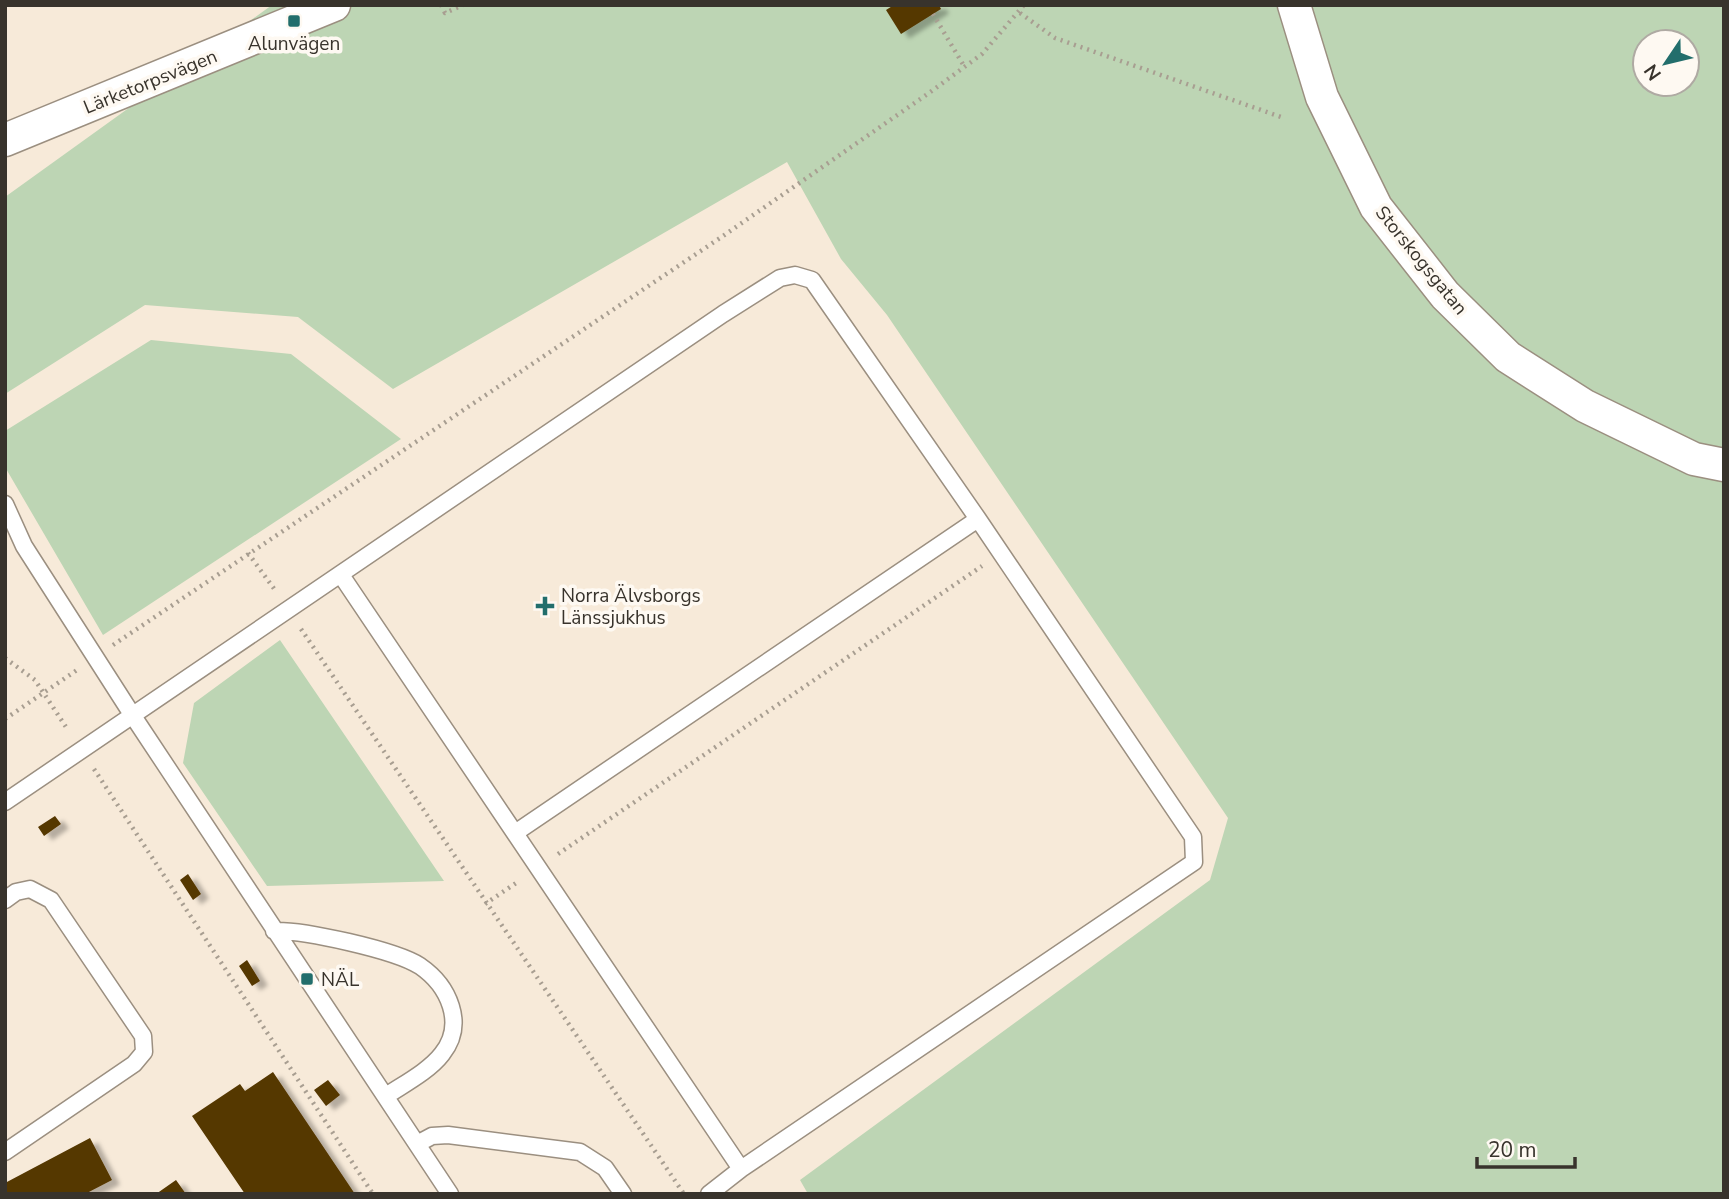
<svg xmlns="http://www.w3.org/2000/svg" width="1729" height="1199" font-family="'Nunito Sans',sans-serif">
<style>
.green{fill:#bdd5b4;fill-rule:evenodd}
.building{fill:#553703;filter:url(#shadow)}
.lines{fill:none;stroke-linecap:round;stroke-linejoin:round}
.service-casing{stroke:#9b8f80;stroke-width:19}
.minor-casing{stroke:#9b8f80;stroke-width:35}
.path{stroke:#a89e91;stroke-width:4.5;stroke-dasharray:2 5;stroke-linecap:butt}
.service{stroke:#fff;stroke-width:16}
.minor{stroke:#fff;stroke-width:32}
.poi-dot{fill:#226e6c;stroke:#fef9f2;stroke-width:2.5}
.labels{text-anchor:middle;stroke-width:7;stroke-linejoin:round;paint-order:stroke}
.poi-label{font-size:19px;fill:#38332c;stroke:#fef9f2;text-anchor:start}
.street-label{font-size:19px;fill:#38332c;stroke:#fef9f2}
</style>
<defs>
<filter id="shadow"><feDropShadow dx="8" dy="4.5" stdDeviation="2" flood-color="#0004"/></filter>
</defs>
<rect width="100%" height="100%" fill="#f7ead9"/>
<path class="green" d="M 272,5 L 1724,5 L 1724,1194 L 808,1194 L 800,1180 L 1210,880 L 1228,818 L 887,315 L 841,259 L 787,162 L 393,389 L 298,317 L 145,305 L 5,394 L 5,197 ZM 1645,42 L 1687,42 L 1687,84 L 1645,84 Z
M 151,340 L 291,354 L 401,439 L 103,635 L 5,467 L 5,431 Z
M 280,640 L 444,881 L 267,886 L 183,763 L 194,703 Z"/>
<path class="building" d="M 894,5 L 939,5 L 941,9 L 901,34 L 886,10 Z
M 55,816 L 61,824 L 44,836 L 38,827 Z
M 188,874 L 201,894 L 193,900 L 180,880 Z
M 247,960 L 260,981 L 252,986 L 239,966 Z
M 273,1072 L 355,1194 L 245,1194 L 192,1116 L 240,1084 L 245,1091 Z
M 328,1080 L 340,1095 L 326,1106 L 314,1090 Z
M 90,1138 L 112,1180 L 85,1194 L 5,1194 L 5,1183 Z
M 176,1180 L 186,1194 L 156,1194 Z"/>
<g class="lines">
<g class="service-casing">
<path id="service" d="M 5,504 L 24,546 L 133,716 L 450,1194
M 5,802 L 723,314 L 780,278 L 795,275 L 812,280 L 978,519 L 1193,837 L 1194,862 L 741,1169 L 341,575
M 515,833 L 978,519
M 5,900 L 16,892 L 30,889 L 51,900 L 143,1036 L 144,1052 L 134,1064 L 5,1152
M 274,931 C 304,930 395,950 420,966 C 449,986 466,1024 442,1054 C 429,1071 404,1084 386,1096
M 417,1144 L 432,1136 L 448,1135 L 580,1152 L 605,1168 L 623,1194
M 709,1194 L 741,1169"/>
</g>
<g class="minor-casing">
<path id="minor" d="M 1294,5 L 1322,97 L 1376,207 L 1445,295 L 1508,357 L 1585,406 L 1694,459 L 1724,465
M 5,140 L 334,5"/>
</g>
<path class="path" d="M 441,5 L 445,13 L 463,5
M 1020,13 L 1055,38 L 1284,118
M 933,14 L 964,66
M 248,553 L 275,590
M 301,629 L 684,1194
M 113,645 L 723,236 L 929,93 L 982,54 L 1024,5
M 5,658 L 35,680 L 68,730
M 5,719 L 77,670
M 94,769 L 373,1194
M 558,854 L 982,566
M 485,904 L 519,881"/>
<use href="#service" class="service"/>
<use href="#minor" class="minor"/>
</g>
<g class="poi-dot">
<rect x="287" y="14" width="14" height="14" rx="3.5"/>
<path d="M541.5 595.5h7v7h7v7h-7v7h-7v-7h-7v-7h7z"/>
<rect x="300" y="972" width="14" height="14" rx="3.5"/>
</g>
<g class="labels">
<g class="poi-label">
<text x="294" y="50" text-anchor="middle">Alunvägen</text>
<text x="561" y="602">Norra Älvsborgs<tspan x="561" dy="22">Länssjukhus</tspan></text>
<text x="321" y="986">NÄL</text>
</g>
<g class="street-label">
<text transform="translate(150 81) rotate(-22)" y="7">Lärketorpsvägen</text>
<text transform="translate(1422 260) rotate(51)" y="7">Storskogsgatan</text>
</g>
</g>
<rect width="1729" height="1199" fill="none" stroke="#38332c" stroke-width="14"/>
<g transform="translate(1666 63) rotate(235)"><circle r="33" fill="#fef9f2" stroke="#afaaa3" stroke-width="2"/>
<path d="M0-5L12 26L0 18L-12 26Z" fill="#226e6c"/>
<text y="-10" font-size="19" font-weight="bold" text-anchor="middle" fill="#38332c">N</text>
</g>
<path d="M1477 1157v10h98v-10" fill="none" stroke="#38332c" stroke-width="3.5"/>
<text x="1488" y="1157" font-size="21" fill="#38332c" stroke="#fef9f2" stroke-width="5" paint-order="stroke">20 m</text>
</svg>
